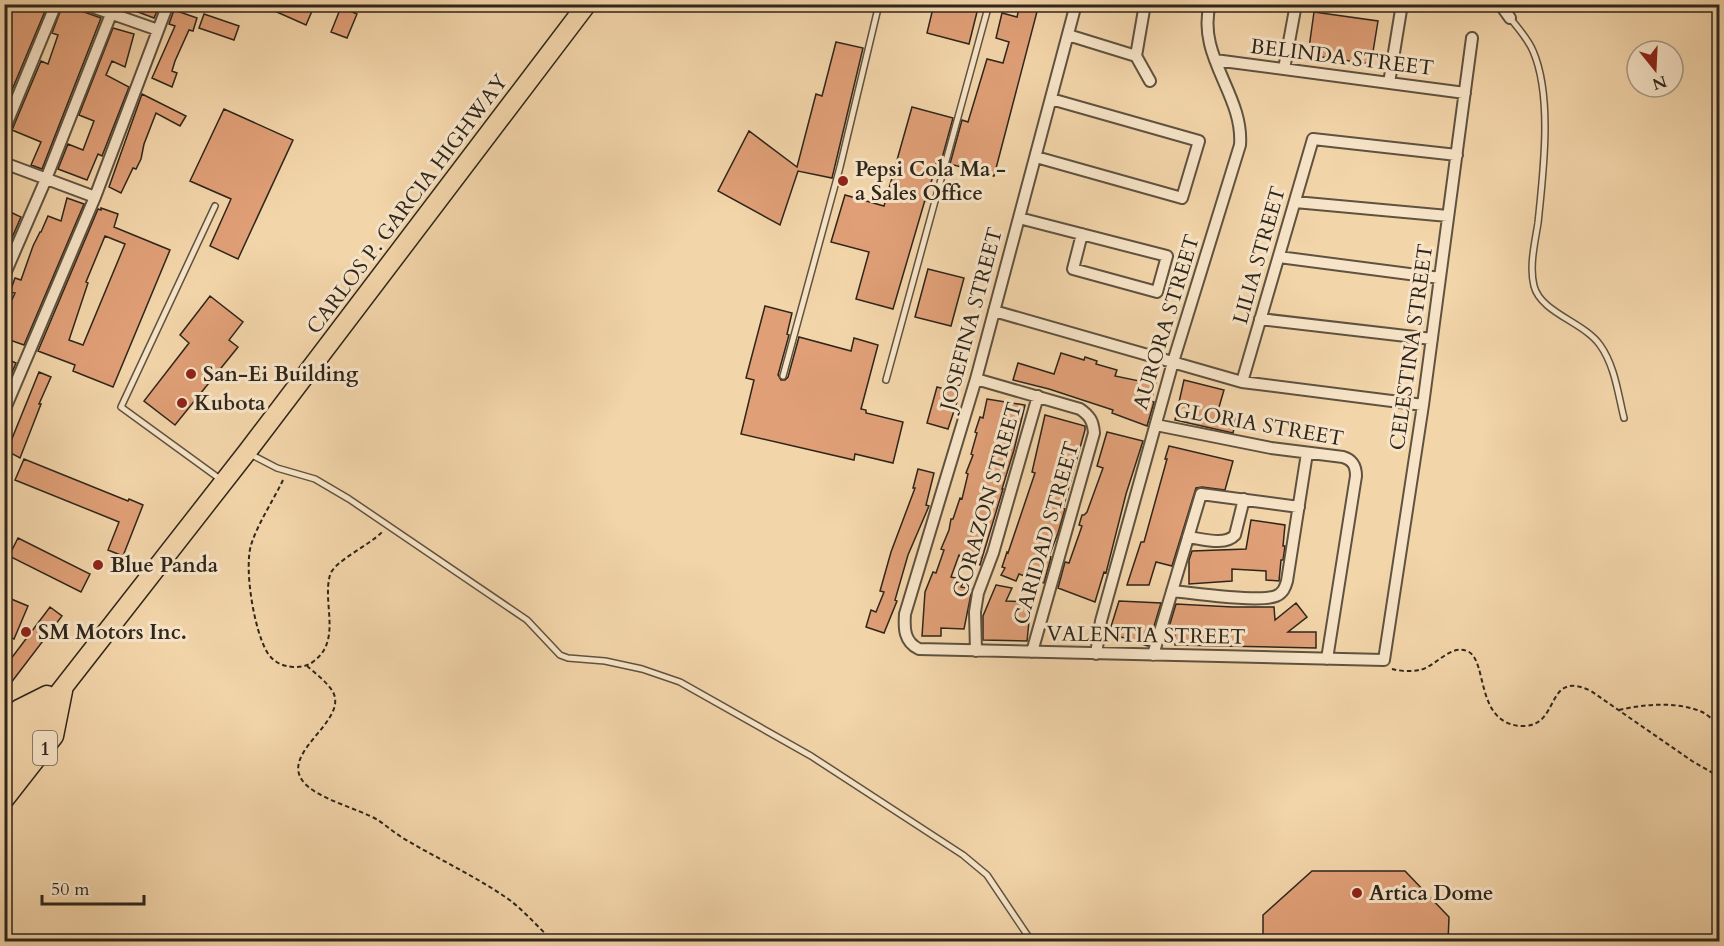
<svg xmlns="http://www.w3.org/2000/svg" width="1724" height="946" font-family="Cardo,serif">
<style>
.building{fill:#e09f77;stroke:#2e261b;stroke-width:1.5;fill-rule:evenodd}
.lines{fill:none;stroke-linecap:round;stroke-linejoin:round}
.service-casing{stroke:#5f523f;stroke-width:8}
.minor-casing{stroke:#5f523f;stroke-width:14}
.trunk-casing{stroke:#2e261b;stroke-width:21}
.path{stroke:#2e261b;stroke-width:2;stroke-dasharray:4.5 3;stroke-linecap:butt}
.service{stroke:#f7e4c8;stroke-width:5}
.minor{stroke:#f7e4c8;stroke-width:10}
.trunk{stroke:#f3d5aa;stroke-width:18}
.poi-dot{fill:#8f2418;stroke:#f7e4c8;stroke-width:2}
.labels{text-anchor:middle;stroke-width:6;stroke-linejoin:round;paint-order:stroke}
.shield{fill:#f7e4c8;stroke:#6a5f4f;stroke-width:1.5}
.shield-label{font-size:20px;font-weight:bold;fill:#2e261b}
.street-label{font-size:21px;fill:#2e261b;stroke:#f7e4c8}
.poi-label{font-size:21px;font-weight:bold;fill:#2e261b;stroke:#f7e4c8;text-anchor:start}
</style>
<rect width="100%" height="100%" fill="#f3d5aa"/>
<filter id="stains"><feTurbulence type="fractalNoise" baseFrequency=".00333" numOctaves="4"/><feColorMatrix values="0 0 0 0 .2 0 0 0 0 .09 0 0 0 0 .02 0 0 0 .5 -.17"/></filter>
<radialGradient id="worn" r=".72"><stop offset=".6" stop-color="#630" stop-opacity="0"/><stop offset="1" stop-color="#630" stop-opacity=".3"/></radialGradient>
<path class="building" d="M 4,4 L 48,4 L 4,109 Z
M 63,4 L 77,4 L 81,11 L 101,18 L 42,169 L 31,165 L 41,142 L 12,130 L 41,61 L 48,64 L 58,35 L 52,33 Z
M 122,4 L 160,4 L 154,18 L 122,6 Z
M 259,4 L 315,4 L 306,25 Z
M 934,4 L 979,4 L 969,44 L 927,33 Z
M 1020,4 L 1039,4 L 994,176 L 950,164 L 962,120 L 968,122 L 987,59 L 1003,63 L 1009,42 L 996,38 L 1002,13 L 1017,17 Z
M 341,7 L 357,14 L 347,38 L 331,32 Z
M 174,10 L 197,18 L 193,31 L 189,30 L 175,61 L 172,71 L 177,73 L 172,87 L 152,78 L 175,26 L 169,24 Z
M 1314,12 L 1378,21 L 1371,64 L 1308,55 Z
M 204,14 L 239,26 L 234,40 L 199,28 Z
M 113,28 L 134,34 L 125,67 L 112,61 L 106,75 L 129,87 L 102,156 L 98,154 L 87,180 L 58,169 L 68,144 L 83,150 L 94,121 L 79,115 Z
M 836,42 L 863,48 L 832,178 L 798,171 L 780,225 L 718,191 L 749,131 L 797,167 L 816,94 L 822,96 Z
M 142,94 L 186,116 L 180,126 L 156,113 L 144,144 L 141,159 L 136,169 L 133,168 L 121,193 L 109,187 Z
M 912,107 L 953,118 L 941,162 L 937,161 L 926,201 L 925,200 L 893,309 L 856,299 L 869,252 L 831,242 L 845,195 L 884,206 Z
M 224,109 L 293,140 L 238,259 L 210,246 L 231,199 L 190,181 Z
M 67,198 L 84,204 L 24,345 L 4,338 L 4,317 L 15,293 L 10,292 L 15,278 L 21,280 L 33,246 L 40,232 L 41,232 L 48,216 L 61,221 Z
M 101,208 L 118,214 L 114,227 L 170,250 L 113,387 L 73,371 L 75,365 L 38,351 L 98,209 L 101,210 ZM 105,236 L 125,244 L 83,345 L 69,340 L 88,283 L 86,282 Z
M 4,209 L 21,217 L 4,256 Z
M 928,269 L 964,278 L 951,326 L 915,317 Z
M 210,296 L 243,322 L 229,340 L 238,347 L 175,425 L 144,401 L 189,343 L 180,335 Z
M 765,306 L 792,313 L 787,334 L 789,335 L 778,375 L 781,380 L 785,380 L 788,377 L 799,337 L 851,351 L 854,338 L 878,345 L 861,409 L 866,410 L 866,413 L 903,422 L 893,463 L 855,454 L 854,460 L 741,434 L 754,380 L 746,378 Z
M 1061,353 L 1084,360 L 1085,357 L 1097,361 L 1096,364 L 1117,370 L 1115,376 L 1139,381 L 1140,378 L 1156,382 L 1151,401 L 1154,402 L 1147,426 L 1112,413 L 1113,410 L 1049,389 L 1013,380 L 1018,363 L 1054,374 Z
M 4,358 L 16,363 L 4,391 Z
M 39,372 L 51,377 L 39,404 L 41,404 L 20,458 L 7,451 Z
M 1184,380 L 1224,390 L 1217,414 L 1236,418 L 1233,433 L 1175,420 Z
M 937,387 L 960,393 L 948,429 L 927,423 Z
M 987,399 L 1025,405 L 1014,450 L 1002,489 L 1003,489 L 980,565 L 959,555 L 951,577 L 964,580 L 961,587 L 972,589 L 964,629 L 941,628 L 941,636 L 922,636 L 925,592 L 933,572 L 936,573 L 944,550 L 941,549 L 949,530 L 951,519 L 953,519 L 960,498 L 962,499 L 968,474 L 966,473 L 973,455 L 971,454 L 977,433 L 975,432 L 980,417 L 983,418 Z
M 1045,415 L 1085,426 L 1085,430 L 1063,508 L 1065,509 L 1058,533 L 1049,556 L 1051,557 L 1044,583 L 1019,574 L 1016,581 L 1001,575 L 1005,568 L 1002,567 L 1007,552 L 1008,553 L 1035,473 L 1032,472 Z
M 1107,432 L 1143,441 L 1126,494 L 1106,573 L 1104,572 L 1095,602 L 1058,588 L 1065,562 L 1069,563 L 1082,526 L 1079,525 L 1082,515 L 1084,515 L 1087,512 L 1103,468 L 1097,466 Z
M 1169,446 L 1233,461 L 1225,490 L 1202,487 L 1196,488 L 1172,566 L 1156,562 L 1149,585 L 1127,585 L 1141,542 L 1144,542 L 1167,459 L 1165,459 Z
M 24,459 L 128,501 L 129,499 L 143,505 L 123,556 L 108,550 L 119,522 L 15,480 Z
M 918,469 L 934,473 L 926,505 L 929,506 L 908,555 L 895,600 L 897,601 L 884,633 L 866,627 L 871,610 L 876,612 L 884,592 L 880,591 L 891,552 L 915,488 L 913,488 Z
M 1251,520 L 1285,525 L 1283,546 L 1285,546 L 1283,560 L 1281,560 L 1279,581 L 1266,580 L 1266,571 L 1232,569 L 1232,581 L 1189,584 L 1189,560 L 1192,551 L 1246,549 Z
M 18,538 L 90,574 L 81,592 L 9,556 Z
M 996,585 L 1012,588 L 1006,601 L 1031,602 L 1027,641 L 983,640 L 983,616 Z
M 4,596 L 28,606 L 14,639 L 4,635 Z
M 1119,601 L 1161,603 L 1148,646 L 1109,633 Z
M 1296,603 L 1307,617 L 1288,632 L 1316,632 L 1316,648 L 1175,645 L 1175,628 L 1169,627 L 1176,604 L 1233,607 L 1274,607 L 1275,620 Z
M 50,607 L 62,616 L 4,692 L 4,668 Z
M 1312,871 L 1405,871 L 1449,917 L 1448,942 L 1263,942 L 1263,915 Z"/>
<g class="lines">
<g class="service-casing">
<path id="service" d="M 1510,18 C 1518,28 1528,39 1533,51 C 1553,97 1543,174 1538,223 C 1535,242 1529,266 1534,286 C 1541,313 1584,322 1600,345 C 1615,366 1618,394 1624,418
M 215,206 L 121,407 L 220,479
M 783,376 L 840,167 L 879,4
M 886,380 L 989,4
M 250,454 L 277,468 L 315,479 L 349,499 L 527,620 L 560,655 L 568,658 L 605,661 L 642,669 L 680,682 L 811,756 L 963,855 L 987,875 L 1032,942"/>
</g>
<g class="minor-casing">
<path id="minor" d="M 84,4 L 158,30
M 1076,4 L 976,379 L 905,614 C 904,628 904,642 919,649 L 1384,660 L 1423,405 L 1472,38
M 1145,4 L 1136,56 L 1150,81
M 1500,4 L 1510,18
M 1068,35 L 1136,56
M 1215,60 L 1465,93
M 1284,69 L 1296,4
M 1389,83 L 1401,10
M 4,130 L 56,4
M 1036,157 L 1182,198 L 1199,141 L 1051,99
M 4,163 L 95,197
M 1295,202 L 1448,216
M 1019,218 L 1167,256 L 1157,292 L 1073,269 L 1082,234
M 1279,257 L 1440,278
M 4,276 L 46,179 L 115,4
M 994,311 L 1242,382 L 1423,405
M 1260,319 L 1432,339
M 976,379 L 1080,409 C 1090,416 1093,421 1094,433 L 1032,652
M 1242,382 L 1313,139 L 1457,155
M 4,411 L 95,197 L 168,4
M 1156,425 L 1271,448 L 1343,457 C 1353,460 1356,466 1356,476 L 1327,659
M 1188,537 C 1203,539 1225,546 1235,535 L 1244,499
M 1172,591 C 1194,593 1259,603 1276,596 C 1283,593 1285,588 1287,581 L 1307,453
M 976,651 L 975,612 L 978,593 L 993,553 L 1038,396
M 1096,654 L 1101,621 L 1173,362 L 1240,145 C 1244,95 1196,56 1210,4
M 1153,655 L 1201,494 L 1299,507"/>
</g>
<g class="trunk-casing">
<path id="trunk" d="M 4,728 L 19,709 L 47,695
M 4,751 L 30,718 L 51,703 L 247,452 L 587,4
M 4,777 L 43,727 L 51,703
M 4,800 L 54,736 L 63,691"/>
</g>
<path class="path" d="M 283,480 C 273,501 258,523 251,545 C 244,569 254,630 267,652 C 273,662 282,666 293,667 C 302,667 308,666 314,661 C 342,640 322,603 330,575 C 334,561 370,545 382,532
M 307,666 C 315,673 327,682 333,692 C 348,721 282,751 302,780 C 314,798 357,808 378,820 C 388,827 397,835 408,841 C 442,861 479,878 511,901 C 526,913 540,929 554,942
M 1392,669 C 1400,671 1411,672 1419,670 C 1435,668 1451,642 1469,652 C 1488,663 1475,727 1525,726 C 1561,724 1545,669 1591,691 L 1692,761 L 1720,777
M 1619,710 C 1644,704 1681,701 1704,713 C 1709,716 1714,721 1720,725"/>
<use href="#service" class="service"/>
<use href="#minor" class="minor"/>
<use href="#trunk" class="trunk"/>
</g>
<g class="poi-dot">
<circle cx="843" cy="181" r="6"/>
<circle cx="191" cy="374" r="6"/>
<circle cx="182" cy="403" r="6"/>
<circle cx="98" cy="565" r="6"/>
<circle cx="26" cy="632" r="6"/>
<circle cx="1357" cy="893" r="6"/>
</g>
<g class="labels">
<rect class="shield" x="33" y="731" width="24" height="34" rx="4.5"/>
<g class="shield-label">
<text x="45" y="755">1</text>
</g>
<g class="street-label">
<text transform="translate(1342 57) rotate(7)" y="7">BELINDA STREET</text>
<text transform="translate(407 204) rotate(-53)" y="7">CARLOS P. GARCIA HIGHWAY</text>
<text transform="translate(1259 255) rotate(-74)" y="7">LILIA STREET</text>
<text transform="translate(971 319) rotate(-75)" y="7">JOSEFINA STREET</text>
<text transform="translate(1166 322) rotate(-73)" y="7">AURORA STREET</text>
<text transform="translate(1411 347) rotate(-82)" y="7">CELESTINA STREET</text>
<text transform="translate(1259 424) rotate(10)" y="7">GLORIA STREET</text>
<text transform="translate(987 500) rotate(-74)" y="7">CORAZON STREET</text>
<text transform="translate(1046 533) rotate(-74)" y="7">CARIDAD STREET</text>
<text transform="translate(1146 635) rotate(1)" y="7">VALENTIA STREET</text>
</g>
<g class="poi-label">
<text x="855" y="176">Pepsi Cola Ma -<tspan x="855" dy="24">a Sales Office</tspan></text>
<text x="203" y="381">San-Ei Building</text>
<text x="194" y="410">Kubota</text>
<text x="110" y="572">Blue Panda</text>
<text x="38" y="639">SM Motors Inc.</text>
<text x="1369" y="900">Artica Dome</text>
</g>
</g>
<rect width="1724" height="946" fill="none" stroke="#f3d5aa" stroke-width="24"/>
<rect x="6" y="6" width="1712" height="934" fill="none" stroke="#2e261b" stroke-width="3"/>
<rect x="12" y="12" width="1700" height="922" fill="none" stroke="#2e261b" stroke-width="1.5"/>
<g transform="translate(1655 69) rotate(162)"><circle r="28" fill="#f7e4c8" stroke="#a79883" stroke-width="1.5"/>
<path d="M0-4.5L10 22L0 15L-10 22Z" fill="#8f2418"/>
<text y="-9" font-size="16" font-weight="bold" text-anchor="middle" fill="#2e261b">N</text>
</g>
<path d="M42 895v9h102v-9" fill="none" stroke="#2e261b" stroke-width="3"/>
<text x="51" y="895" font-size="18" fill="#2e261b" stroke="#f7e4c8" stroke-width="4.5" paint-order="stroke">50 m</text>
<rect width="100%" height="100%" filter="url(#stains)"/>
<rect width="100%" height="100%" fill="url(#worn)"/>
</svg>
